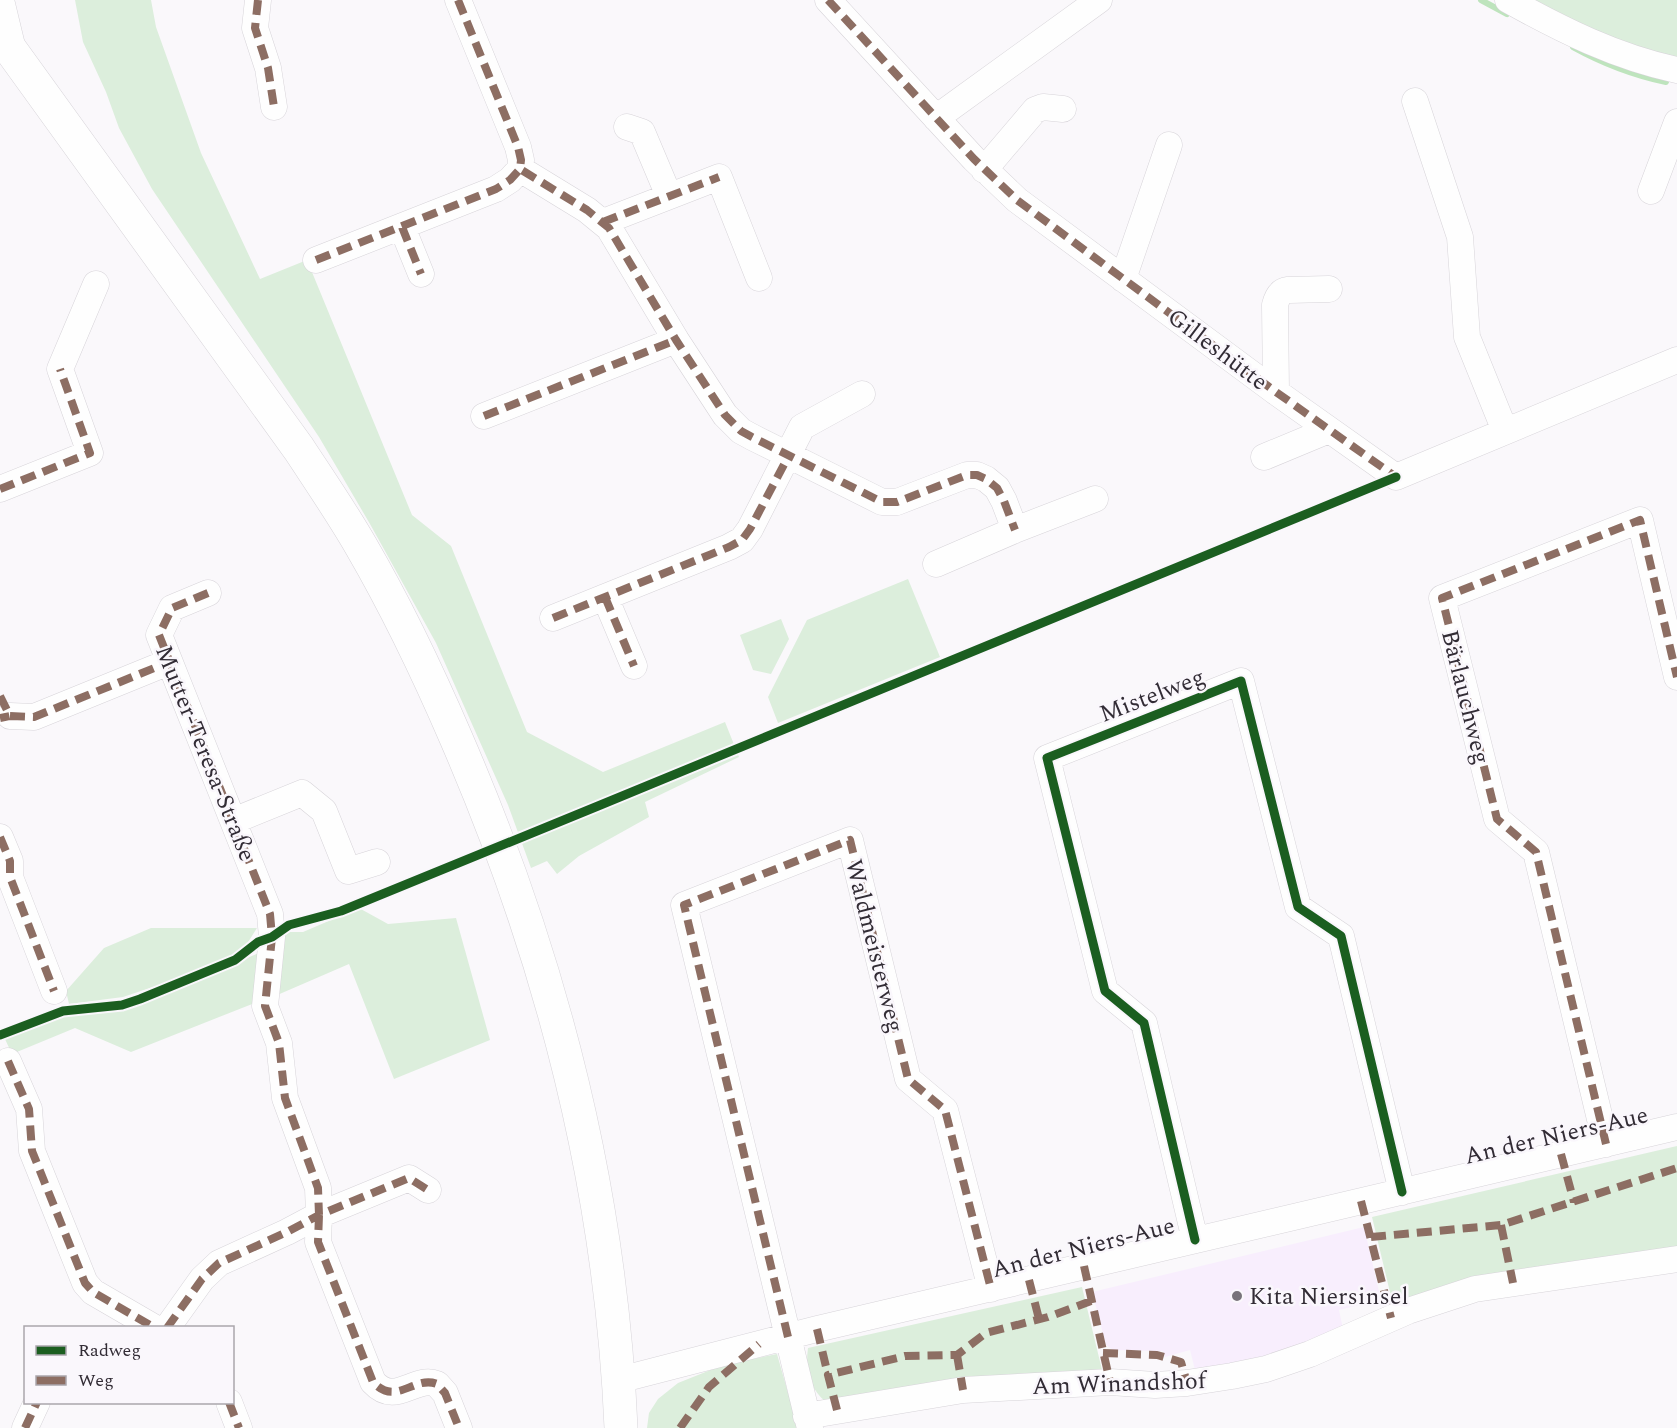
<svg xmlns="http://www.w3.org/2000/svg" width="1677" height="1428" font-family="Spectral,serif">
<style>
.built{fill:#f8eefd}
.green{fill:#dceedc}
.lines{fill:none;stroke-linecap:round;stroke-linejoin:round}
.stream{stroke:#bee4bd;stroke-width:6}
.minor-casing{stroke:#d7d4d9;stroke-width:27}
.major-casing{stroke:#d7d4d9;stroke-width:34}
.minor{stroke:#fefefe;stroke-width:26}
.major{stroke:#fefefe;stroke-width:33}
.quiet{stroke:#8d6e63;stroke-width:8;stroke-dasharray:15 8;stroke-linecap:butt}
.cycleway-casing{stroke:#faf7fc;stroke-width:13}
.cycleway{stroke:#1b5e20;stroke-width:9}
.poi-dot{fill:#78737a;stroke:#faf7fc;stroke-width:2}
.labels{text-anchor:middle;stroke-width:5;stroke-linejoin:round;paint-order:stroke}
.street-label{font-size:24px;fill:#322c35;stroke:#faf7fc}
.poi-label{font-size:24px;fill:#322c35;stroke:#faf7fc;text-anchor:start}
</style>
<rect width="100%" height="100%" fill="#faf8fb"/>
<path class="built" d="M 1364,1227 L 1381,1300 L 1339,1310 L 1343,1329 L 1256,1361 L 1195,1370 L 1190,1350 L 1165,1357 L 1163,1351 L 1113,1350 L 1106,1345 L 1092,1292 Z"/>
<path class="green" d="M 75,0 L 151,0 L 156,27 L 201,153 L 260,279 L 307,260 L 412,515 L 451,546 L 527,732 L 603,772 L 725,722 L 739,757 L 645,802 L 649,817 L 579,856 L 557,874 L 547,861 L 531,868 L 508,805 L 436,643 L 370,524 L 319,437 L 152,189 L 119,128 L 106,92 L 83,42 Z
M 1511,0 L 1677,0 L 1677,65 Z
M 908,579 L 940,657 L 778,723 L 768,697 L 807,620 Z
M 781,619 L 789,639 L 771,674 L 753,670 L 740,635 Z
M 359,908 L 388,924 L 456,918 L 490,1040 L 394,1079 L 349,964 L 275,996 L 284,932 L 303,932 Z
M 151,928 L 257,928 L 242,952 L 221,964 L 123,997 L 69,1004 L 66,991 L 104,948 Z
M 264,951 L 257,1002 L 131,1052 L 75,1028 L 12,1054 L 4,1037 L 64,1015 L 125,1007 Z
M 1677,1146 L 1677,1250 L 1394,1309 L 1372,1217 Z
M 1082,1287 L 1103,1374 L 826,1402 C 809,1388 805,1369 808,1348 Z
M 777,1354 L 798,1428 L 647,1428 L 649,1413 L 658,1399 L 678,1383 L 723,1365 Z"/>
<g class="lines">
<path class="stream" d="M 1481,0 L 1507,14
M 1573,47 C 1602,63 1633,75 1666,82"/>
<g class="minor-casing">
<path id="minor" d="M 1,0 L 14,54
M 258,0 L 255,28 L 268,68 L 274,107
M 458,0 L 518,147 L 521,160 L 520,169 L 587,210 L 609,228 L 676,340 L 725,415 L 741,431 L 752,437 L 882,502 L 897,502 L 967,475 L 977,475 L 986,479 L 997,488 L 1004,501 L 1015,530
M 828,0 L 974,159 L 1017,200 L 1276,392 L 1396,477 L 1677,360
M 1508,0 C 1562,30 1616,57 1677,70
M 1415,101 L 1460,237 L 1467,337 L 1505,431
M 936,118 L 1099,0
M 627,127 L 642,132 L 669,196
M 984,170 L 1035,110 L 1043,107 L 1063,109
M 1651,191 L 1677,122
M 603,222 L 719,177 L 759,278
M 402,227 L 421,274
M 316,260 L 496,189 L 510,180 L 520,169
M 1123,279 L 1169,145
M 1276,392 L 1275,305 C 1277,297 1280,291 1288,290 L 1329,289
M 484,416 L 676,340
M 1264,457 L 1329,430
M 0,489 L 90,453 L 60,369 L 96,284
M 936,564 L 1015,530 L 1095,499
M 208,593 L 172,608 L 159,635 L 270,914 L 272,937 L 265,1006 L 279,1043 L 285,1098 L 318,1188 L 319,1215 L 409,1178 L 428,1190
M 605,597 L 634,666
M 553,618 L 729,547 L 742,540 L 750,529 L 802,427 L 862,394
M 10,716 L 34,717 L 169,662
M 233,821 L 302,793 L 324,811 L 348,871 L 377,862
M 0,837 L 10,861 L 10,877 L 54,991
M 8,1061 L 29,1109 L 32,1151 L 85,1283 L 93,1292 L 155,1328
M 1606,1144 L 1536,852 L 1497,819 L 1442,598 L 1640,520 L 1677,677
M 319,1215 L 318,1242 L 373,1382 C 396,1407 414,1375 437,1384 L 445,1393 L 459,1428
M 1195,1240 L 1144,1023 L 1105,991 L 1047,758 L 1241,681 L 1298,907 L 1341,936 L 1402,1192
M 167,1328 L 202,1279 L 219,1263 L 287,1232 L 319,1215
M 619,1380 L 817,1329 L 1677,1127
M 229,1402 L 239,1428
M 806,1416 L 963,1390 L 1110,1382 L 1155,1385 L 1187,1383 L 1232,1376 L 1266,1369 L 1310,1354 L 1408,1311 L 1475,1289 L 1677,1259
M 25,1428 L 37,1402
M 810,1428 L 684,905 L 850,840 L 908,1079 L 945,1110 L 991,1289"/>
</g>
<g class="major-casing">
<path id="major" d="M 0,35 L 299,449 C 320,481 342,513 361,546 C 397,608 428,673 456,738 C 551,957 611,1190 621,1428"/>
</g>
<use href="#minor" class="minor"/>
<use href="#major" class="major"/>
<path class="quiet" d="M 258,0 L 255,28 L 268,68 L 274,107
M 458,0 L 518,147 L 521,160 L 520,169 L 587,210 L 609,228 L 676,340 L 725,415 L 741,431 L 752,437 L 882,502 L 897,502 L 967,475 L 977,475 L 986,479 L 997,488 L 1004,501 L 1015,530
M 828,0 L 974,159 L 1017,200 L 1276,392 L 1396,477
M 603,222 L 719,177
M 402,227 L 421,274
M 316,260 L 496,189 L 510,180 L 520,169
M 484,416 L 676,340
M 0,489 L 90,453 L 60,369
M 208,593 L 172,608 L 159,635 L 270,914 L 272,937 L 265,1006 L 279,1043 L 285,1098 L 318,1188 L 319,1215 L 409,1178 L 428,1190
M 605,597 L 634,666
M 553,618 L 729,547 L 742,540 L 750,529 L 789,455
M 0,696 L 10,716 L 0,718
M 10,716 L 34,717 L 169,662
M 0,837 L 10,861 L 10,877 L 54,991
M 8,1061 L 29,1109 L 32,1151 L 85,1283 L 93,1292 L 155,1328
M 1606,1144 L 1536,852 L 1497,819 L 1442,598 L 1640,520 L 1677,677
M 1561,1154 L 1574,1202
M 1361,1201 L 1391,1318
M 319,1215 L 318,1242 L 373,1382 C 396,1407 414,1375 437,1384 L 445,1393 L 459,1428
M 1501,1225 L 1513,1283
M 1371,1237 L 1501,1225 L 1677,1168
M 1084,1266 L 1110,1382
M 1029,1280 L 1039,1319
M 167,1328 L 202,1279 L 219,1263 L 287,1232 L 319,1215
M 817,1329 L 828,1375
M 788,1337 L 684,905 L 850,840 L 908,1079 L 945,1110 L 991,1289
M 1103,1353 L 1157,1355 L 1181,1362 L 1187,1383
M 957,1355 L 963,1390
M 229,1402 L 239,1428
M 837,1410 L 828,1375 L 905,1356 L 957,1355 L 986,1333 L 1048,1317 L 1091,1301
M 25,1428 L 37,1402
M 680,1428 L 709,1387 L 759,1344"/>
<g class="cycleway-casing">
<path id="cycleway" d="M 0,1035 L 63,1011 L 122,1005 L 140,999 L 235,960 L 258,942 L 272,937 L 289,925 L 341,911 L 598,806 L 1396,477
M 1195,1240 L 1144,1023 L 1105,991 L 1047,758 L 1241,681 L 1298,907 L 1341,936 L 1402,1192"/>
</g>
<use href="#cycleway" class="cycleway"/>
</g>
<circle class="poi-dot" cx="1237" cy="1296" r="6"/>
<g class="labels">
<g class="street-label">
<text transform="translate(1218 349) rotate(37)" y="8">Gilleshütte</text>
<text transform="translate(1152 695) rotate(-21)" y="8">Mistelweg</text>
<text transform="translate(1466 697) rotate(76)" y="8">Bärlauchweg</text>
<text transform="translate(206 753) rotate(68)" y="8">Mutter-Teresa-Straße</text>
<text transform="translate(875 946) rotate(76)" y="8">Waldmeisterweg</text>
<text transform="translate(1556 1135) rotate(-13)" y="8">An der Niers-Aue</text>
<text transform="translate(1083 1247) rotate(-14)" y="8">An der Niers-Aue</text>
<text transform="translate(1119 1383) rotate(-2)" y="8">Am Winandshof</text>
</g>
<g class="poi-label">
<text x="1249" y="1304">Kita Niersinsel</text>
</g>
</g>
<rect x="24" y="1326" width="210" height="78" fill="#faf7fc" stroke="#aaa6ac" stroke-width="1.5"/>
<rect x="36" y="1346" width="30" height="9" fill="#1b5e20" stroke="#aaa6ac" stroke-width="1.5"/>
<text x="78" y="1356" font-size="18" fill="#322c35">Radweg</text>
<rect x="36" y="1376" width="30" height="9" fill="#8d6e63" stroke="#aaa6ac" stroke-width="1.5"/>
<text x="78" y="1386" font-size="18" fill="#322c35">Weg</text>
</svg>
